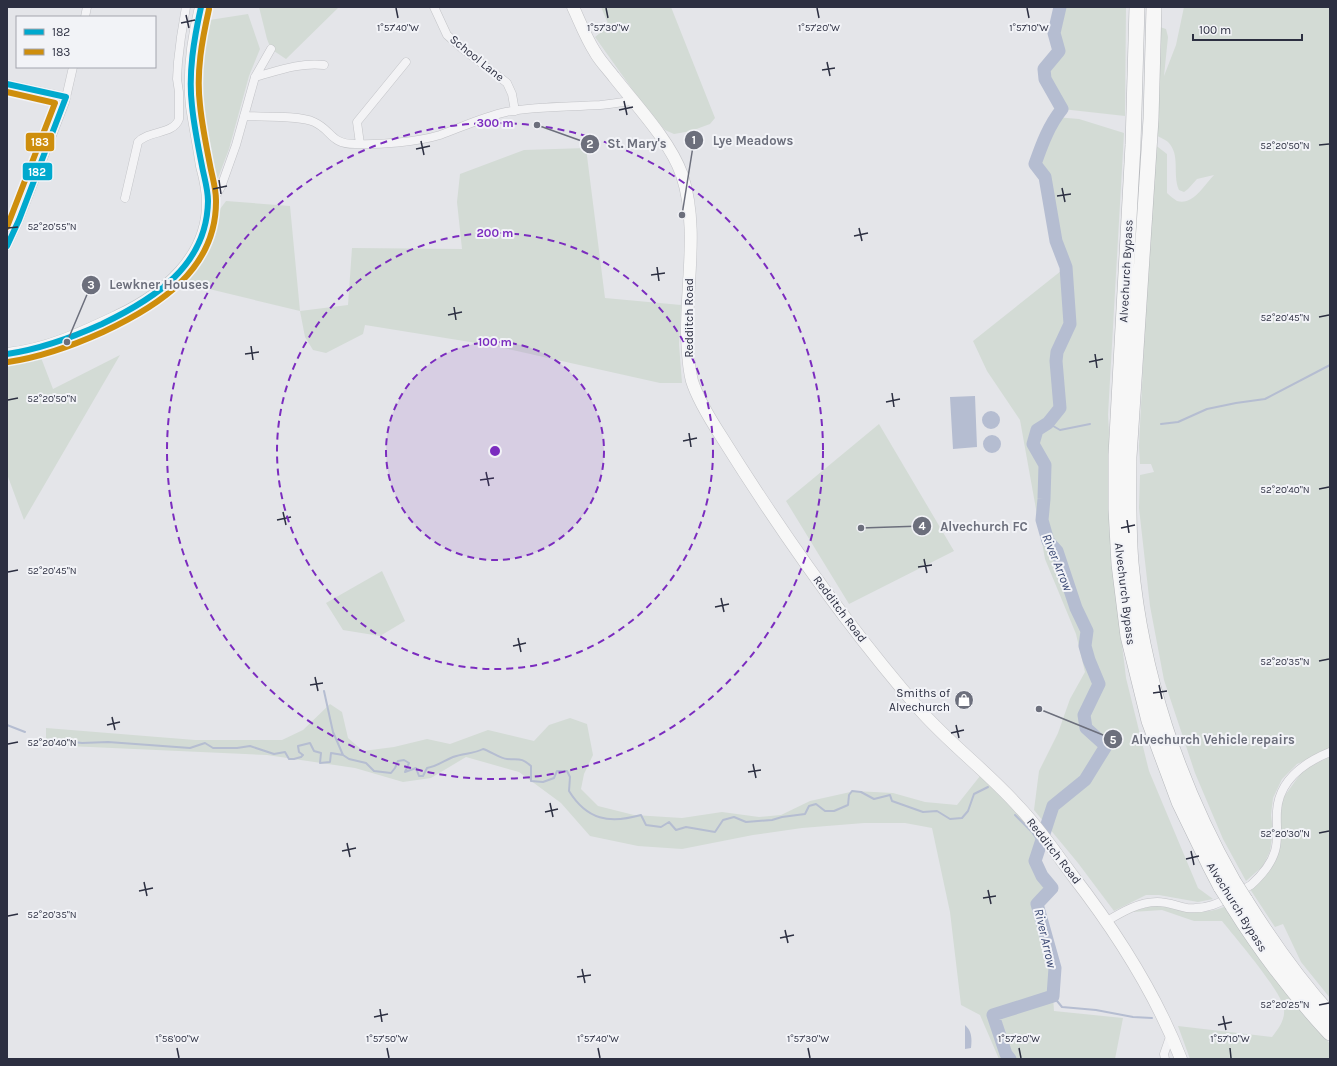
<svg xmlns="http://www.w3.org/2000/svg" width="1337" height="1066" font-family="Karla,sans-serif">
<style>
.green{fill:#d3dbd5}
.water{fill:#b5bdd1}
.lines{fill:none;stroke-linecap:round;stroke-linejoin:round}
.stream{stroke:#b5bdd1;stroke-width:2}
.river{stroke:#b5bdd1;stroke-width:13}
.street-casing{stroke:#c2c3c7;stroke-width:9}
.secondary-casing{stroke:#c2c3c7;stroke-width:13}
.highway-casing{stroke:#b6b8bc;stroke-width:16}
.street{stroke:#f3f3f5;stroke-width:8}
.secondary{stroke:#f7f7f7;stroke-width:12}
.highway{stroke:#f7f7f7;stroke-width:15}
.highway-bridge-casing{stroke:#b6b8bc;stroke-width:16;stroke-linecap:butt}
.highway-bridge{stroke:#f7f7f7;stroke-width:15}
.bus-1-casing{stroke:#f2f3f7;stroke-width:9}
.bus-2-casing{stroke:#f2f3f7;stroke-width:9}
.bus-1{stroke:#00a9ce;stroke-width:6}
.bus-2{stroke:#ce8e0d;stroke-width:6}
.ticks{fill:none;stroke:#2c2f41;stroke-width:1.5}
.ring{fill:none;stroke:#7b2cbf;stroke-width:2;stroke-dasharray:7 5}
.labels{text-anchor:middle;stroke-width:4;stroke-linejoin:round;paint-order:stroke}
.street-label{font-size:12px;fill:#2c2f41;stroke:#f2f3f7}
.poi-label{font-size:12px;fill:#2c2f41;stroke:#f2f3f7;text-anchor:end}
.water-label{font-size:13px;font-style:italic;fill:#394772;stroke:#f2f3f7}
.ticks-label{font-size:10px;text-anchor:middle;fill:#2c2f41;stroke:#f2f3f7;stroke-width:4;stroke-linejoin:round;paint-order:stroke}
.centre{fill:#7b2cbf;stroke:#f2f3f7;stroke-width:2}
.ring-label{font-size:12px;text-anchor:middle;font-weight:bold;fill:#7b2cbf;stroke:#f2f3f7;stroke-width:4;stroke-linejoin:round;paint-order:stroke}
.leader{fill:none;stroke:#6c6f7c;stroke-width:1.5}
.callout-dot{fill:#6c6f7c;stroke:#f2f3f7;stroke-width:1.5}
.mark-label{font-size:12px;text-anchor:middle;font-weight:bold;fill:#fff}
.callout-label{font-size:13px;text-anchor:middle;font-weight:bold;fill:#6c6f7c;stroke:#f2f3f7;stroke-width:4;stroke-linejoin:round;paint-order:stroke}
.line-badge{stroke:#f2f3f7;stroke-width:1.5}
.badge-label{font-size:11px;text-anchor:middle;font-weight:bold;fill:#fff}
</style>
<rect width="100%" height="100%" fill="#e4e5e9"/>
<path class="green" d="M 259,7 L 339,7 L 286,59 L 271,49 L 267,39 Z
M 601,7 L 671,7 L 715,118 L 710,124 L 691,131 L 674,134 L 665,130 L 647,110 L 595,37 L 609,26 Z
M 1060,7 L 1126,7 L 1125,116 L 1062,109 L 1045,79 L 1044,69 L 1059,51 L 1054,33 Z
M 1184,7 L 1330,7 L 1330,750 L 1297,764 L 1282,779 L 1273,798 L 1271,815 L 1273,831 L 1270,851 L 1263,866 L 1246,881 L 1223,839 L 1195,773 L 1164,680 L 1150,606 L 1139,508 L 1140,475 L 1154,472 L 1151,464 L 1140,464 L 1139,446 L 1154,144 L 1167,154 L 1167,193 C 1170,196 1174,199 1177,201 C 1193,206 1205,184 1214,175 L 1197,179 L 1188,189 L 1184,192 L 1179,190 C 1172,174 1181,155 1168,142 C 1165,139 1158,137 1154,134 L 1160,27 L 1166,29 L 1168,37 L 1164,76 L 1176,45 Z
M 248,14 L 260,49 L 249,76 L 229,149 L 218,178 L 212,181 L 199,113 L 201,99 L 198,53 L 203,21 Z
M 1055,117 L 1079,119 L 1124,133 L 1108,415 L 1121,636 L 1126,678 L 1149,771 L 1198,888 L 1213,899 L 1198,902 L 1159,895 L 1146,895 L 1114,911 L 1078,863 L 1034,810 L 1039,771 L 1058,733 L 1070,699 L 1085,672 L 1076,634 L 1045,559 L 1020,420 L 987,371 L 973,341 L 1066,267 L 1056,241 L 1045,177 L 1035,164 L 1045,138 Z
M 586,148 L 605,298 L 681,305 L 679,344 L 682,383 L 660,383 L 495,346 L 365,325 L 363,334 L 326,353 L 313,350 L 305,337 L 300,311 L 180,282 L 200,258 L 217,213 L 226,201 L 290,206 L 300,311 L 348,305 L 352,248 L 462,249 L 457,202 L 460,174 L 524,150 Z
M 40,355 L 53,389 L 120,355 L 24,520 L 7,474 L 7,362 Z
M 879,424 L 954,551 L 849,604 L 786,501 Z
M 382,571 L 405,621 L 380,636 L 343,630 L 326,603 Z
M 330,704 L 342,712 L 348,738 L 363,751 L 394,747 L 427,739 L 450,744 L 488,730 L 534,741 L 549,725 L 570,718 L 587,724 L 593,755 L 584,774 L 581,789 L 598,806 L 634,815 L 682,818 L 722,812 L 759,817 L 781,815 L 810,801 L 855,791 L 893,793 L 925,802 L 957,805 L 980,776 L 997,793 L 1004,796 L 1029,826 L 1040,844 L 1035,861 L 1042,876 L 1052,888 L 1037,904 L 1055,968 L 1053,996 L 1054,1011 L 1123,1018 L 1115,1059 L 999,1059 L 980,1015 L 961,1005 L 950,912 L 932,828 L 905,823 L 864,823 L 802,828 L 753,835 L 682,849 L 638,846 L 590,836 L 561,803 L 519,772 L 466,757 L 431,778 L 403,782 L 355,768 L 267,755 L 46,745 L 46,728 L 195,740 L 282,740 L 303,730 Z
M 1330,757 L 1330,998 L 1301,962 L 1283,924 L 1275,927 L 1250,889 L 1272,864 L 1283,798 L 1304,769 Z
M 1163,905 C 1184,912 1203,915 1224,907 L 1307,1017 L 1330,1044 L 1330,1059 L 1190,1059 L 1178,1026 L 1272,1037 C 1279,1028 1285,1020 1284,1009 C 1283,993 1234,936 1222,921 L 1194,921 L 1162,910 L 1132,912 L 1151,906 Z"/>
<path class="water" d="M 975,396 L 977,447 L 953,449 L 950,397 Z
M982 420a9 9 0 1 1 18 0a9 9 0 1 1-18 0Z
M983 444a9 9 0 1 1 18 0a9 9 0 1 1-18 0Z
M 965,1025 C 972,1031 972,1039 971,1048 L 965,1049 Z"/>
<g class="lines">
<path class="stream" d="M 1048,423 L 1060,430 L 1090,424
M 1161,424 L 1178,422 L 1207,409 L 1236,403 L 1265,399 L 1330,365
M 324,691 L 333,732 L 343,755
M 7,725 L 25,732
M 50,739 L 82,743 L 108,742 L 190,748 L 205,743 L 213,748 L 237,748 L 250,746 L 274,754 L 285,752 L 289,759 L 294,759 L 301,757 L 303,755 L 299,752 L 298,746 L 310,743 L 314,751 L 321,753 L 320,763 L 330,762 L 331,753 L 343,755 L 349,759 L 366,763 L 374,771 L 391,773 L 395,768 L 398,761 L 404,760 L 409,763 L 405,772 L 416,768 L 419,776 L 423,776 L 427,768 C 438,766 443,761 453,757 C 463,753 474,754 483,749 C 490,751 501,759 507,759 C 519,760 521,757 531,766 L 531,781 L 543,782 L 554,778 L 557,771 L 567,771 L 570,777 L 569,791 C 587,820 609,824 641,815 L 646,825 L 661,827 L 669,822 L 676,830 L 686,827 L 715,832 L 723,820 L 734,817 L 746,822 L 772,820 L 782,817 L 805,814 L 809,806 L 816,804 L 825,811 L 834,811 L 848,805 L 849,795 L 852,791 L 861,792 L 874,799 L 890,795 L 892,801 L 923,812 L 937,811 L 950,819 L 962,818 L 968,811 L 974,794 L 988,787
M 1015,815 L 1032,832 L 1040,844
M 1053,996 L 1062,1007 L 1096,1010 L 1133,1017 L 1152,1018"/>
<path class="river" d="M 1010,1059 L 1006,1054 L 993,1015 L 1053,996 L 1055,968 L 1037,904 L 1052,888 L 1042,876 L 1035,861 L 1053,806 L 1085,780 L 1106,746 L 1086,728 L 1084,715 L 1099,684 L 1089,660 L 1085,646 L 1087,631 L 1076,608 L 1057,551 L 1048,541 L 1042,520 L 1044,499 L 1045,465 L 1033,444 L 1037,430 L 1048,423 L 1060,408 L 1056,361 L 1057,352 L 1070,324 L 1066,267 L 1056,241 L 1045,177 L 1035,164 C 1042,144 1049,125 1062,109 L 1045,79 L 1044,69 L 1059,51 L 1054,33 L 1060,7"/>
<g class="street-casing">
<path id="street" d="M 434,7 L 447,35 L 463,49 L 507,83 L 512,94 L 515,111
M 85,17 L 87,7
M 255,77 C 277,71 301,62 324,65
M 7,84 L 66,97
M 244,116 C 262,117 299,115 314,122 C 332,130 330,144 355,144 C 379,145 417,142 440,135 C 462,127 483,117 506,112 C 537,106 568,107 600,105 C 611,104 622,102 633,101
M 360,144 L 357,122 L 406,62
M 125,198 L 138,142 C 149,130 173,135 179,119 L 179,92 L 177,79 L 178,62 L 181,37 L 186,7
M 208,200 L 215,197 L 221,187 L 236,145 L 255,77 L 271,49
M 7,246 L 19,220 L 65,102 L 73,67
M 1107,921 C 1122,912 1139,902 1157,902 C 1168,902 1177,906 1187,908 C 1206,910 1220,903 1235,894 C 1240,891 1246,888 1251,885 C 1262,875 1271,865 1275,851 C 1279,838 1276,825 1277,811 C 1279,780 1303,763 1330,752
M 1165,1059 L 1164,1054 L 1171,1034"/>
</g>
<g class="secondary-casing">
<path id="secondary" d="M 573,7 C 580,22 586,38 595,52 C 600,61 608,69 614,77 C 636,105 670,141 682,175 C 699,227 686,284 687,337 C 688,352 688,366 692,381 C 698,400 710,419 721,436 C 781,532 846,625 920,710 C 951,745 988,772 1019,807 C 1039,828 1055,852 1073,876 C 1117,933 1155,992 1181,1059
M 7,354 C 47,350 82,333 118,316 C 164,294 209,257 208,202 C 208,190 205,177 202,166 C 199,146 195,126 192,106 C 188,73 193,40 201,7"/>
</g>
<g class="highway-casing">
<path id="highway" d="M 1137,7 L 1133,145 L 1116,455 L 1116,509 L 1119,564 L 1128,636 L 1149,721 L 1179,802 L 1210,866 L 1221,887
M 1154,7 L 1151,119 L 1129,457 C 1129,492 1128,528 1131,563 C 1141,674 1178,784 1233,881
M 1245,900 C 1270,940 1298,980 1330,1015
M 1233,906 C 1261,951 1294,994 1330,1033"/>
</g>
<use href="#street" class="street"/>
<use href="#secondary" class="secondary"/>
<use href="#highway" class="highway"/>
<g class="highway-bridge-casing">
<path id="highway-bridge" d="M 1233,881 L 1245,900
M 1221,887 L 1233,906"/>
</g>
<use href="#highway-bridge" class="highway-bridge"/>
<g class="bus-1-casing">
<path id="bus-1" d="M 7,84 L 66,97
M 7,246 L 19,220 L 66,97
M 7,354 C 41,349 71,338 102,324 C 154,299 207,266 208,201 C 208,189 204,177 202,166 C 198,146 194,126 192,106 C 188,73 194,39 201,7"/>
</g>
<g class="bus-2-casing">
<path id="bus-2" d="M 7,92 L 55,103 L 7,227
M 8,362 C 42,357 72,346 103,332 C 159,306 217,269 216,200 C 216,188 212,176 210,165 C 206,145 202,125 200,105 C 196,72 202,40 209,9"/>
</g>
<use href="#bus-1" class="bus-1"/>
<use href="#bus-2" class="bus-2"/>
</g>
<path class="ticks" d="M 396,8 L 398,18M 606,8 L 608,18M 817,8 L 819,18M 1027,8 L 1029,18M 186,15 L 189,28M 181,23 L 195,20M 827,62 L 830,76M 822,70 L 835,68M 624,101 L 627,115M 619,110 L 633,107M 421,141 L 424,155M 1319,145 L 1329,144M 416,149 L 430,146M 219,180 L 221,194M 1062,188 L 1065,202M 213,189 L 227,186M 1057,196 L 1071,194M 8,228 L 18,227M 859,228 L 862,241M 854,236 L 868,233M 657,267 L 659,281M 651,275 L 665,273M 454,307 L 456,320M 448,315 L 462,312M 1319,317 L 1329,315M 251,346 L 253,360M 245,354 L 259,352M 1095,354 L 1097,368M 1089,362 L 1103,359M 892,393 L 894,407M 8,400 L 18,398M 886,402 L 900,399M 689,433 L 691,447M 683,441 L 697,438M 486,472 L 489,486M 480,480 L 494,478M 1319,489 L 1329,487M 283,512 L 286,525M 277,520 L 291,517M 1127,520 L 1129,533M 1121,528 L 1135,525M 924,559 L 927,573M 918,567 L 932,565M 8,572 L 18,570M 721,598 L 724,612M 715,607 L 729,604M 518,638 L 521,652M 513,646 L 526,643M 1319,661 L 1329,659M 315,677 L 318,691M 310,685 L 323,683M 1159,685 L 1162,699M 1153,693 L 1167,691M 112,717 L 115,730M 107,725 L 120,722M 956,725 L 959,738M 951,733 L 964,730M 8,744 L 18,742M 753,764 L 756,778M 748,772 L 761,770M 550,803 L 553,817M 545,812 L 558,809M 1319,833 L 1329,831M 347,843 L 350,857M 342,851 L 356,848M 1191,851 L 1194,865M 1186,859 L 1199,856M 144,882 L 147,896M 988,890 L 991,904M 139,891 L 153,888M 983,898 L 996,896M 8,916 L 18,914M 785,930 L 788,943M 780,938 L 794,935M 582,969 L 585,983M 577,977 L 591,975M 1319,1005 L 1329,1003M 380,1009 L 382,1022M 1223,1016 L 1226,1030M 374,1017 L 388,1014M 1218,1025 L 1232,1022M 177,1048 L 179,1058M 387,1048 L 389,1058M 598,1048 L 600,1058M 808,1048 L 810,1058M 1019,1048 L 1021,1058M 1230,1048 L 1231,1058"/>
<circle cx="495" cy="451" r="109" fill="#7b2cbf" fill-opacity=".12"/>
<g class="ring">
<circle cx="495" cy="451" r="109"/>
<circle cx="495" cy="451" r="218"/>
<circle cx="495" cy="451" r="328"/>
</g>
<defs>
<g id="shop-disc" transform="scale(1)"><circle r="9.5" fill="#6c6f7c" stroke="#f2f3f7"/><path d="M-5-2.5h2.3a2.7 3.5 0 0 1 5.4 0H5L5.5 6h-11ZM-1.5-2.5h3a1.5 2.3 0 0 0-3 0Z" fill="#fff"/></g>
</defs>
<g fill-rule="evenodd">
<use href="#shop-disc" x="964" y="700"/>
</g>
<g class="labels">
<g class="street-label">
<text transform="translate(477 58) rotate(39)" y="4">School Lane</text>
<text transform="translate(1126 271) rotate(-87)" y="4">Alvechurch Bypass</text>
<text transform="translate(689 318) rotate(-90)" y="4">Redditch Road</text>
<text transform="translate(1125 594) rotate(83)" y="4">Alvechurch Bypass</text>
<text transform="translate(840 609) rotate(53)" y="4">Redditch Road</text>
<text transform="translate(1054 851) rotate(52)" y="4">Redditch Road</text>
<text transform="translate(1237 907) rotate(58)" y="4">Alvechurch Bypass</text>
</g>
<g class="poi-label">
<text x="950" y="697">Smiths of<tspan x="950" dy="14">Alvechurch</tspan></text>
</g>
<g class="water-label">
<text transform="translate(1058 562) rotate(68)" y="5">River Arrow</text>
<text transform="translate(1046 938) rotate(77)" y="5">River Arrow</text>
</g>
</g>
<g class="ticks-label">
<text x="398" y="31">1°57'40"W</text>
<text x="608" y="31">1°57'30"W</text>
<text x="819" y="31">1°57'20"W</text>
<text x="1029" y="31">1°57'10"W</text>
<text x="1285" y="149">52°20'50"N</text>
<text x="52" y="230">52°20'55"N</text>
<text x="1285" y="321">52°20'45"N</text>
<text x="52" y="402">52°20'50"N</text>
<text x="1285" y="493">52°20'40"N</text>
<text x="52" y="574">52°20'45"N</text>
<text x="1285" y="665">52°20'35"N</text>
<text x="52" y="746">52°20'40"N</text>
<text x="1285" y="837">52°20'30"N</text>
<text x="52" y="918">52°20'35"N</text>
<text x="1285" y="1008">52°20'25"N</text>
<text x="177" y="1042">1°58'00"W</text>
<text x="387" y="1042">1°57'50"W</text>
<text x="598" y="1042">1°57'40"W</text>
<text x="808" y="1042">1°57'30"W</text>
<text x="1019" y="1042">1°57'20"W</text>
<text x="1230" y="1042">1°57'10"W</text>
</g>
<circle cx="495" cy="451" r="6" class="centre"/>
<g class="ring-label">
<text x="495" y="127">300 m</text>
<text x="495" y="237">200 m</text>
<text x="495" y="346">100 m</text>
</g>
<path class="leader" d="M682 215L694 140M537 125L590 144M67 342L91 285M861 528L922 526M1039 709L1113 739"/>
<g class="callout-dot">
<circle cx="682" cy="215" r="4"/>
<circle cx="537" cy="125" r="4"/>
<circle cx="67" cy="342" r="4"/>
<circle cx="861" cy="528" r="4"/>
<circle cx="1039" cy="709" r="4"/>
<circle cx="694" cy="140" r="10"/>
<circle cx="590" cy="144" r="10"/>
<circle cx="91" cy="285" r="10"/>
<circle cx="922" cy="526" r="10"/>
<circle cx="1113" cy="739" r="10"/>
</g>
<g class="mark-label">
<text x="694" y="144">1</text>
<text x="590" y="148">2</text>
<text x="91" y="289">3</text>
<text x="922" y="530">4</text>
<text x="1113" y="744">5</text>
</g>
<g class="callout-label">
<text x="753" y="145">Lye Meadows</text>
<text x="637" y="148">St. Mary's</text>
<text x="159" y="289">Lewkner Houses</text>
<text x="984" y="531">Alvechurch FC</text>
<text x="1213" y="744">Alvechurch Vehicle repairs</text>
</g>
<g class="line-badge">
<rect x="25" y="132" width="30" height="20" rx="4" fill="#ce8e0d"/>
<rect x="22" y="162" width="31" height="19" rx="4" fill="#00a9ce"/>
</g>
<g class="badge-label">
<text x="40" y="146">183</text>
<text x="37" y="176">182</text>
</g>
<rect width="1337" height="1066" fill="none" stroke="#2c2f41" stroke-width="16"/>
<rect x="16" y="16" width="140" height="52" fill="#f2f3f7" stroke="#a3a5ae"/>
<rect x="24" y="29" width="20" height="6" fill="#00a9ce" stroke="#a3a5ae"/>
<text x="52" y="36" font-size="12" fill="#2c2f41">182</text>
<rect x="24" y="49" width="20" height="6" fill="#ce8e0d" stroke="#a3a5ae"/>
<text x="52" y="56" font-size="12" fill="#2c2f41">183</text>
<path d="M1193 34v6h109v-6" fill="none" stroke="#2c2f41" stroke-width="2"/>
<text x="1199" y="34" font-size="12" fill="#2c2f41" stroke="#f2f3f7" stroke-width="3" paint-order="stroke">100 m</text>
</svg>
